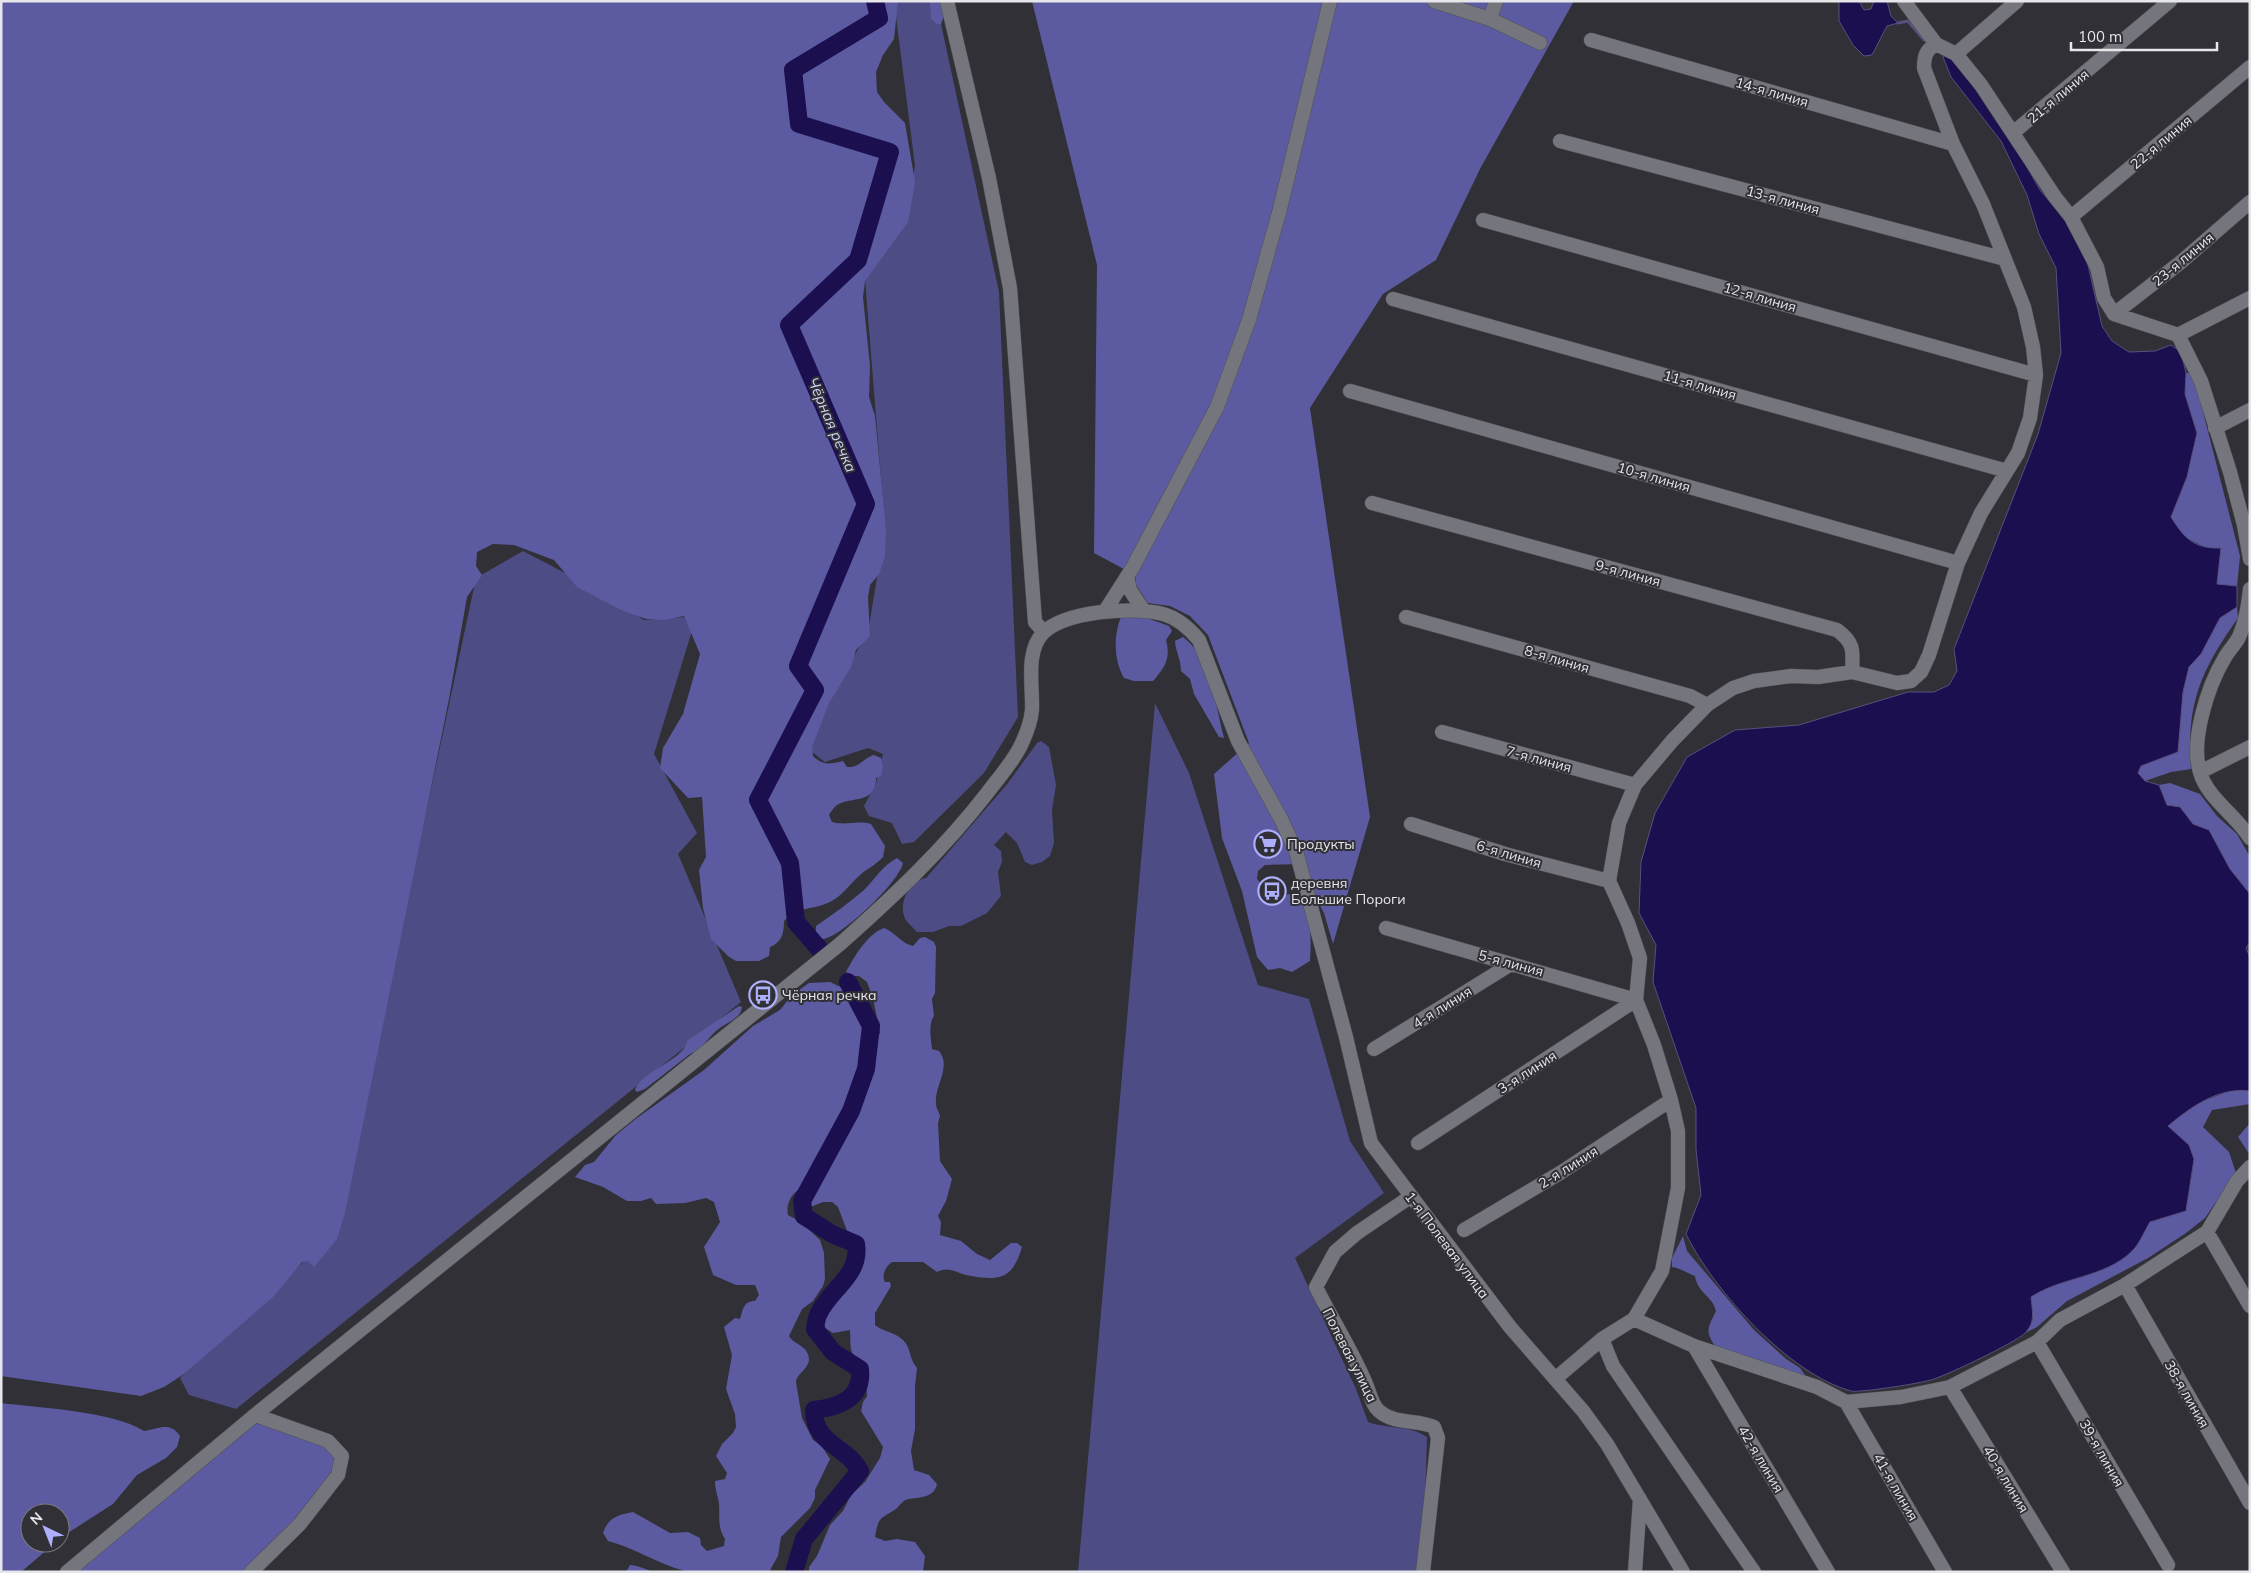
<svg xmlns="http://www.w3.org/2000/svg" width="2251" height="1573" font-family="Mulish,sans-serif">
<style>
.green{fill:#4d4c85}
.forest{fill:#5c5ba1}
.water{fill:#1b0f50;stroke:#58507e}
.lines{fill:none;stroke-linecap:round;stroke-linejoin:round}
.stream{stroke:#58507e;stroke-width:3}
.river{stroke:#1b0f50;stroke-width:18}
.minor-casing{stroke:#4e4e53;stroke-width:15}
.minor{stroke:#75767d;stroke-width:14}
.labels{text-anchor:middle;stroke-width:4;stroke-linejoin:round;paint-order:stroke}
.street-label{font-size:14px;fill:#e7e7eb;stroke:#303036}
.poi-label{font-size:14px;fill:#e7e7eb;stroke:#303036;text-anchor:start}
.water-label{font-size:15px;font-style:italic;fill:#d1d3fb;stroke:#303036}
</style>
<rect width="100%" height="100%" fill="#303036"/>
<path class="green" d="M 894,1 L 936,1 L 999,292 L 1018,717 L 984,773 L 914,842 L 902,844 L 892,823 L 869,816 L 864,806 L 876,783 L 883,754 L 868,748 L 825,762 L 808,749 L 825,706 L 868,632 L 885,529 L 865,279 L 904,226 L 915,166 Z
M 523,551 L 590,586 L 644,620 L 684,617 L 692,631 L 654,754 L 697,833 L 678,854 L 741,1002 L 236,1409 L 189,1395 L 180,1378 L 337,1230 L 476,578 Z
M 1155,703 L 1189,773 L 1258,985 L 1309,999 L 1350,1141 L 1384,1193 L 1295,1258 L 1356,1389 L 1368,1422 C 1388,1429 1410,1425 1427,1437 L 1423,1572 L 1078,1572 Z
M 1041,741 L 1049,747 L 1056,785 L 1052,810 L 1054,843 L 1050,856 L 1042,862 L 1032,865 L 1025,862 L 1017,843 L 1006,832 L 994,845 L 1001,851 L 1002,862 L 998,872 L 1001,896 L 987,913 L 961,926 L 949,926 L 933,932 L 917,932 C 913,927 906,923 904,916 C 899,901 911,880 926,878 L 1008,783 L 1037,743 Z"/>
<path class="forest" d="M 1,1 L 898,1 L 894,39 L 883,55 L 876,72 L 877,92 L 884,102 L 905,123 L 915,182 L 908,222 L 865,281 L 863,297 L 870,366 L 869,397 L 875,416 L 886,530 L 885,556 L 879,574 L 870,585 L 868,597 L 870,636 L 856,650 L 851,667 L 829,703 L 812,747 L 813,756 C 823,766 830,764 843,761 L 847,767 C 860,768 863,758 874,755 L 881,758 L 883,766 L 881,776 L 876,778 C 875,805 852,796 837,805 C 834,807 831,812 829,815 L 832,822 C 846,826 857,820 871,824 L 885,846 L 883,857 C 876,865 866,869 859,876 C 849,885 842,896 830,902 C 811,911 800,905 784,921 C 784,933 782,942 770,947 L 769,956 L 759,961 L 736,961 L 728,956 L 711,939 L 703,908 L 699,870 L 706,857 L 702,797 L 688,798 L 660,768 L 663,748 L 683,714 L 700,654 L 684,616 L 664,620 L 646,619 L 621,610 L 577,587 L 554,560 L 514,545 L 493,544 L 477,552 L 476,566 L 482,575 L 467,597 L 449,699 L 345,1213 L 337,1239 L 314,1267 L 308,1261 L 302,1262 L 273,1297 L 184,1374 L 164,1387 L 141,1396 L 1,1376 Z
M 930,1 L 940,1 L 944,16 L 941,24 L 937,24 L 931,19 Z
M 1032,1 L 1574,1 L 1481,167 L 1436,260 L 1383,294 L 1310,408 L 1370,817 L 1333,944 L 1324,913 L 1311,889 L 1303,864 L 1265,865 L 1258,871 L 1257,879 L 1268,892 L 1285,895 L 1296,893 C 1313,909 1311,939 1310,961 L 1292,972 L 1280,968 L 1268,970 L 1257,957 L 1242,891 L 1222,838 L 1214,774 L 1249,743 L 1208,635 L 1190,616 L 1170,606 L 1148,603 L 1136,585 L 1135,575 L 1094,553 L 1097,265 Z
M 2186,373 L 2193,373 L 2240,556 L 2237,586 L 2217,584 L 2218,570 L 2209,549 L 2184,537 L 2171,517 L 2187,476 L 2197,433 L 2185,394 Z
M 2237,607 L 2238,618 C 2201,670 2186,704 2191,769 L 2171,772 L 2145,781 L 2138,774 L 2141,766 L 2149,763 L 2183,692 L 2189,666 L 2201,654 L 2220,618 Z
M 1121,617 L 1147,618 L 1169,626 L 1172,631 L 1166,640 C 1171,659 1165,667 1153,681 L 1134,681 L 1124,678 C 1114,661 1113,636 1121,617 Z
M 1183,637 C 1210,656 1216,707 1224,738 L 1219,737 L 1194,694 L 1190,679 L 1181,671 C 1181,660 1176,653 1175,641 Z
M 2170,783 L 2200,794 L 2217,816 L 2237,834 L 2250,857 L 2250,894 L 2230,869 L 2209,830 L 2193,824 L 2180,807 L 2167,805 L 2159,785 Z
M 897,858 L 903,863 C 900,881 842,937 823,939 C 821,939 818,938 816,938 L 816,926 C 832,915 849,903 864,890 C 876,878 882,866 897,858 Z
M 884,928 C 895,932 902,944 913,946 L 920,938 L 925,937 L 934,942 L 936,947 L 935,993 L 932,999 L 934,1016 C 928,1024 931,1039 932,1049 L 939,1051 C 952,1067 934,1086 936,1104 C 936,1108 939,1112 940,1116 L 938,1123 L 940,1161 L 952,1179 L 946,1201 L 938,1216 L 941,1222 L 940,1235 L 961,1241 L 977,1254 L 990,1260 L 1011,1243 L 1017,1243 L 1022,1247 C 1012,1281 998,1281 966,1275 C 954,1272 949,1266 937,1272 L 923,1262 L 892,1262 C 886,1266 881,1275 885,1282 L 890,1282 L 891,1286 L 875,1313 L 875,1325 C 883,1332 893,1331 903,1340 C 912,1349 908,1357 917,1368 L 915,1386 L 915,1429 L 911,1451 L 914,1470 L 929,1475 L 937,1484 C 934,1498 921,1497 909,1499 C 903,1500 901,1504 897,1508 C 881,1520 879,1514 875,1537 L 885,1541 L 897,1539 L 915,1542 L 925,1556 L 923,1572 L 809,1572 L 809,1567 L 817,1556 L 830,1525 L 843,1511 L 851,1495 L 865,1482 L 880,1458 L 883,1447 L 861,1411 L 863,1402 L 867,1396 L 865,1366 C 848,1353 851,1350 850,1330 L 833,1333 L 825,1328 L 823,1321 C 838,1299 856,1277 863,1251 L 852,1244 L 838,1207 L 832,1202 L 823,1202 L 808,1208 L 810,1200 L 819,1187 C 802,1180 784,1198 788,1215 L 801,1222 L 820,1240 L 824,1253 L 825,1279 L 823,1286 L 813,1301 L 802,1309 L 789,1336 C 794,1345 808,1345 809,1359 C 809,1369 797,1373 796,1382 L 802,1418 L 813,1440 L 821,1445 L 830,1459 L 815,1490 L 815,1498 L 810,1508 L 781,1537 L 778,1556 L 769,1572 C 744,1572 716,1573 691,1572 C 662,1567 636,1548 608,1541 L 603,1533 C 608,1518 617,1515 633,1512 L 670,1533 L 688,1532 L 700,1538 L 701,1545 L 707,1551 L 724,1546 L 725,1539 C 717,1526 720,1518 719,1504 C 718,1496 715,1490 715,1481 L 725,1479 L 727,1473 L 716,1456 L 722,1444 L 733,1433 L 736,1427 L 735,1414 L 726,1389 L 732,1355 L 724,1327 L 735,1318 L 740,1319 C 743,1310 743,1301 755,1301 L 759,1295 L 755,1285 L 736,1285 L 713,1275 L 704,1247 L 720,1222 L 714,1202 L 706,1198 L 685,1203 L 656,1204 L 651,1198 L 641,1201 L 627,1201 L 603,1187 L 575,1177 L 585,1165 L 594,1162 L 616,1135 L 637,1118 L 704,1070 L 753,1026 L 780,1010 L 792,995 L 809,983 L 830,982 L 851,992 L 860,1001 L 865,1008 L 868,1044 L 874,1041 L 880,1033 L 873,998 L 867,982 L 859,976 L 853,976 L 846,972 C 854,957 868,933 884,928 Z
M 739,1006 L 742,1007 C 741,1019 725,1023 716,1031 C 707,1039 703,1049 690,1054 L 645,1089 L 637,1092 L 635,1090 C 642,1070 685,1060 687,1041 Z
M 2236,1089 L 2250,1091 L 2250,1104 L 2212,1110 L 2203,1127 L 2229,1152 L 2236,1173 L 2205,1218 L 2186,1233 L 2148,1258 L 2067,1301 L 2037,1327 L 2025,1333 L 2033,1319 L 2031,1297 C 2061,1277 2103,1278 2131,1252 C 2139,1245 2144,1231 2150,1222 L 2186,1211 L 2194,1159 L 2189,1145 L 2167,1126 L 2197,1103 Z
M 2250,1123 L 2250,1151 L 2248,1152 L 2238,1137 Z
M 1683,1236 L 1687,1251 L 1754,1330 L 1786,1359 L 1800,1368 L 1807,1378 L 1715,1346 C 1704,1330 1709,1326 1716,1311 C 1712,1295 1698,1294 1695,1276 C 1686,1273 1681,1268 1672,1267 L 1672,1258 Z
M 1,1403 C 40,1408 113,1411 144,1431 C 159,1429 170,1421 180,1436 L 177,1447 L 166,1458 L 137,1475 L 113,1504 L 60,1538 L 60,1513 L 30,1513 L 30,1543 L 55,1543 L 21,1572 L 1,1572 Z
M 255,1419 C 280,1428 323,1434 336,1460 C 328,1489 269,1547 247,1572 L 70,1572 Z
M 630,1565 C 636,1565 647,1569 652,1572 L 626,1572 Z"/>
<path class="water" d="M 1839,1 L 1859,1 L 1864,10 L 1871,9 L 1874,1 L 1887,1 L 1891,16 L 1898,23 L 1887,26 L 1872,55 L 1864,56 L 1853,45 L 1839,21 Z
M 1947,52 L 1963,68 L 2013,143 L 2040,190 L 2063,217 L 2087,261 L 2102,326 L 2112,341 L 2129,352 L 2155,351 L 2171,345 L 2181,352 L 2186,373 L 2185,394 L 2197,433 L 2187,477 L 2171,517 C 2184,538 2194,549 2221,548 L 2217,584 L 2237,586 L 2237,607 L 2220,618 L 2201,654 L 2189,667 L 2183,692 L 2178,752 L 2141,766 L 2138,773 L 2145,781 L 2159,785 L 2167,805 L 2180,807 L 2193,824 L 2209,830 L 2230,869 L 2250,894 L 2250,942 L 2246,948 L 2250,957 L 2250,1091 C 2218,1087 2191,1107 2168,1126 L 2189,1145 L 2194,1159 L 2186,1211 L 2150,1222 C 2144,1232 2139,1245 2131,1252 C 2104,1278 2061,1277 2031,1297 C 2032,1311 2036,1322 2025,1333 C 2015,1343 1949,1374 1934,1379 C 1924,1383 1859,1393 1851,1391 C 1789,1374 1714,1291 1686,1234 L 1701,1195 L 1696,1149 L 1696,1108 L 1653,982 L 1656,945 L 1639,913 L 1641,862 L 1655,813 L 1687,757 L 1735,730 L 1799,725 L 1908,692 L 1934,692 L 1949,685 L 1957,671 L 1954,649 L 2038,434 L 2061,353 L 2056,268 L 2039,234 L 2027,195 L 2001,141 L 1951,77 L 1943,57 Z"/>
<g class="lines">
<path class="stream" d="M 1898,23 L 1908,21 L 1924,40"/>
<path class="river" d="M 821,951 L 796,922 L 790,863 L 758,800 L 815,690 L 798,666 L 866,504 L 789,325 L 858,260 L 890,152 L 799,124 L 793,70 L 879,18 L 875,1
M 794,1572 L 804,1539 L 860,1471 C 847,1446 814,1445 814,1410 C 840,1407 863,1398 860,1369 L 833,1352 L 815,1329 C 816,1324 816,1318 819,1313 C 831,1288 861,1275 856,1244 L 832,1234 L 804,1216 L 802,1201 L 851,1111 L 866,1069 L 871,1026 L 848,982"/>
<g class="minor-casing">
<path id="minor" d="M 947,1 L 989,178 L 1010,288 L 1035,622 L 1044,632
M 1434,1 L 1490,19 L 1540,43
M 1904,1 L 1936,44
M 1490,19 L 1496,1
M 1591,40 L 1953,144
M 1956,54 L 2017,1
M 2014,132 L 2170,1
M 1560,141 L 2005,259
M 2071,217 L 2250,67
M 1483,220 L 2036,375
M 1393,299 L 2007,471
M 2114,314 L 2181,262 L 2250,202
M 2178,335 L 2250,298
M 1350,391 L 1958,563
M 2215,428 L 2250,410
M 1372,503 L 1837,630 C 1855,643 1853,652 1852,672
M 1127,576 L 1130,590 L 1144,611
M 2250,589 C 2248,606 2246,621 2239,637 C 2235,645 2228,651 2224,659 C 2208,686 2190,741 2200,772 C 2207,798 2236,815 2250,838
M 1105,611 L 1133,567 L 1217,407 L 1249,320 L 1280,209 L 1330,1
M 1406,617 L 1690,696 L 1707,705
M 1442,732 L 1635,785
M 2200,772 L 2250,747
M 1411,824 L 1505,854 L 1609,881
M 1386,928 L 1636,1000
M 1374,1049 L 1511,964
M 1418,1143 L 1636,1000
M 1410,1197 L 1357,1233 L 1335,1252 L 1316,1287 C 1332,1320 1352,1350 1366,1384 C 1370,1393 1372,1405 1379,1411 C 1395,1425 1417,1419 1434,1427 L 1438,1438 L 1423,1572
M 1464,1230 L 1560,1173 L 1671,1100
M 2207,1232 L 2250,1306
M 2125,1285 L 2250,1503
M 1634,1319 L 1694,1346 L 1817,1387 L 1846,1402 L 1901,1397 L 1950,1387 L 2037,1342 L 2060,1320 L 2125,1285 L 2207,1232 L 2237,1181 L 2250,1167
M 1602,1339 L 1613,1366 L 1754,1572
M 2037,1342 L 2168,1565
M 1694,1346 L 1828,1572
M 1555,1379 L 1602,1339 L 1634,1319 L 1662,1271 L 1678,1188 L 1678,1131 L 1671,1100 L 1654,1045 L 1636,1000 L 1640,958 L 1628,923 L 1609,881 L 1619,823 L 1635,785 L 1672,741 L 1707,705 L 1733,688 L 1754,681 L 1791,676 L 1818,677 L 1852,672 L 1897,683 L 1911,681 L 1921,672 L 1929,655 L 1958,563 L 1981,513 L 2018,453 L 2030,418 L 2036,375 L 2033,347 L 2024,307 L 1983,204 L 1953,144 L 1924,68 C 1924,56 1926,50 1936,44 L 1956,54 L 1981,85 L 2055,197 L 2071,217 L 2097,267 L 2104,298 L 2114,314 L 2178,335 L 2201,381 L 2230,472 L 2244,525 L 2250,559
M 1950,1387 L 2063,1572
M 1846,1402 L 1945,1572
M 67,1572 L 255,1415 L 840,944 C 893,897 944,849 988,792 C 1000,776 1014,761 1022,743 C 1027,732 1031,722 1032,710 C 1033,686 1025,652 1043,633 C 1065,611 1133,606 1163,614 C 1178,618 1189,628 1199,640 L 1238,741 L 1281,819 L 1296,851 L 1346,1037 L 1371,1143 L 1510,1327 L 1583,1411 L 1607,1444 L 1683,1572
M 251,1572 L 299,1525 L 321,1497 L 338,1475 L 342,1456 L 328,1441 L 255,1415
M 1635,1572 L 1640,1499"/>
</g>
<use href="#minor" class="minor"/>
</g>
<defs>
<g id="supermarket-ring" transform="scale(1.4375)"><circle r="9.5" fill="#303036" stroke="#adaffb" stroke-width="1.5"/><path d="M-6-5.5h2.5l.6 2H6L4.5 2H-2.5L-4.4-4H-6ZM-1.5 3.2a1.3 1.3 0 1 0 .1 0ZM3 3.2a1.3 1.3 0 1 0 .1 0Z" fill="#adaffb"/></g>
<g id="bus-ring" transform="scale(1.4375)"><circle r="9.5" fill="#303036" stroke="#adaffb" stroke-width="1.5"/><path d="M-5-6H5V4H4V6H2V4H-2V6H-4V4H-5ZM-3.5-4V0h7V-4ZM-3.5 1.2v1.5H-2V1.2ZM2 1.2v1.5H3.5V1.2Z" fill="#adaffb"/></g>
</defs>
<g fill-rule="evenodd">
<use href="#supermarket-ring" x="1268" y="844"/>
<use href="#bus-ring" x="1272" y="891"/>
<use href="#bus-ring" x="763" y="995"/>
</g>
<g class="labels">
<g class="street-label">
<text transform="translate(1772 92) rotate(16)" y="5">14-я линия</text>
<text transform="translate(2058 96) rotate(-40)" y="5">21-я линия</text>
<text transform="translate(2161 142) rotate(-40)" y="5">22-я линия</text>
<text transform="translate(1783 200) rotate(15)" y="5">13-я линия</text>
<text transform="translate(2183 259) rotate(-40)" y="5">23-я линия</text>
<text transform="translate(1760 297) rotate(16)" y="5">12-я линия</text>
<text transform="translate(1700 385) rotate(16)" y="5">11-я линия</text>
<text transform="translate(1654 477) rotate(16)" y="5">10-я линия</text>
<text transform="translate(1628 573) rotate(15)" y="5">9-я линия</text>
<text transform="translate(1557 659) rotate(16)" y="5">8-я линия</text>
<text transform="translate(1539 759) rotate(15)" y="5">7-я линия</text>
<text transform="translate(1509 854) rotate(16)" y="5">6-я линия</text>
<text transform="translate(1511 963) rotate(15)" y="5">5-я линия</text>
<text transform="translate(1442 1007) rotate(-32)" y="5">4-я линия</text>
<text transform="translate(1527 1072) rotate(-33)" y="5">3-я линия</text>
<text transform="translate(1568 1167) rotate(-32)" y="5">2-я линия</text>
<text transform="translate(1447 1245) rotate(53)" y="5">1-я Полевая улица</text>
<text transform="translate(1350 1355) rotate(63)" y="5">Полевая улица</text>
<text transform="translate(2187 1394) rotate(60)" y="5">38-я линия</text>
<text transform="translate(2102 1453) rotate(60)" y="5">39-я линия</text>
<text transform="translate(1761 1459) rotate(59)" y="5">42-я линия</text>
<text transform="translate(2006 1479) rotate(59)" y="5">40-я линия</text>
<text transform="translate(1896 1487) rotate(60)" y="5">41-я линия</text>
</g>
<g class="poi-label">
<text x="1287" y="849">Продукты</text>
<text x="1291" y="888">деревня<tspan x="1291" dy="16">Большие Пороги</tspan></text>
<text x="782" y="1000">Чёрная речка</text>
</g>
<g class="water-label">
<text transform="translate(832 425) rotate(67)" y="5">Чёрная речка</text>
</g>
</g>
<rect width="2251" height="1573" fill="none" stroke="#e7e7eb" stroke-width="5"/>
<g transform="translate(45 1528) rotate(317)"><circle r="24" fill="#303036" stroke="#79797e"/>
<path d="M0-4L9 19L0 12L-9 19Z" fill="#adaffb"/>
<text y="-8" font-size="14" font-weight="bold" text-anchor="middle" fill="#e7e7eb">N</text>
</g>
<path d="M2071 42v8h146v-8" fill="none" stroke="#e7e7eb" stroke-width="2.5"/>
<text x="2078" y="42" font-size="15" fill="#e7e7eb" stroke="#303036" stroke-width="4" paint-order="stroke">100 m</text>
</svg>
